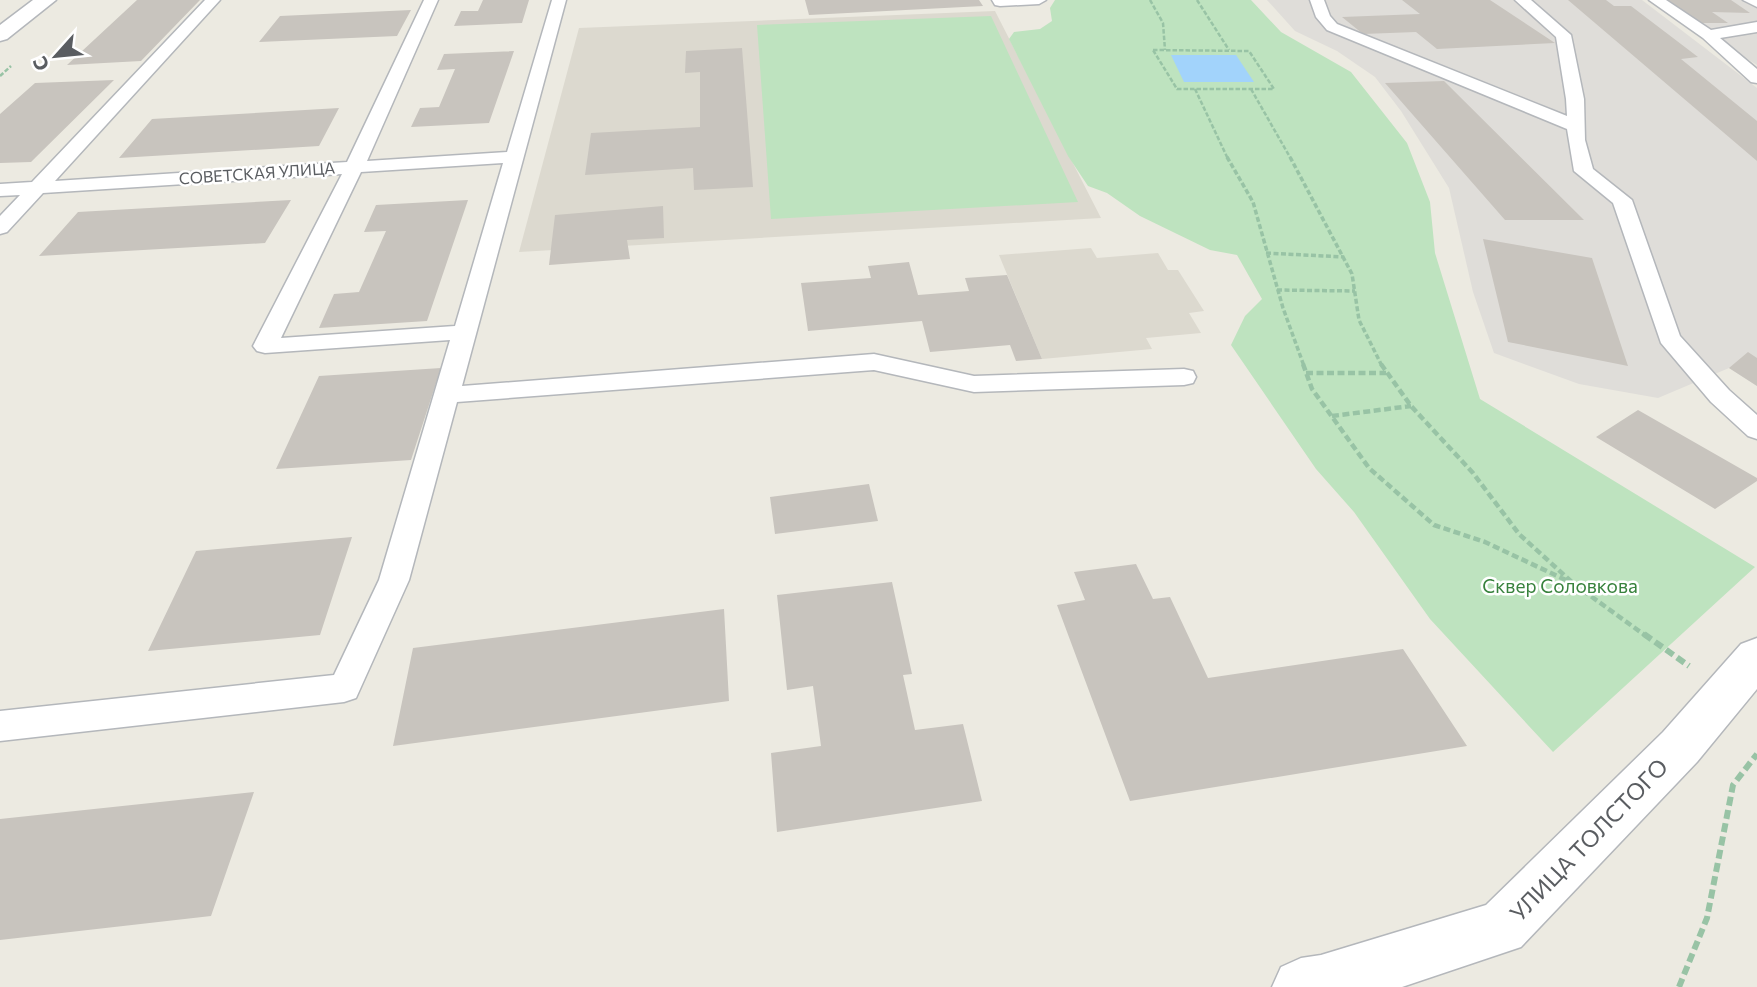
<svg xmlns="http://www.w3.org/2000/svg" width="1757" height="987" font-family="Commissioner,sans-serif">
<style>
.industrial{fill:#dfddd9}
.education{fill:#dcd9cf}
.green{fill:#bee3bf}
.water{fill:#a2d3fb}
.building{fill:#c8c4be}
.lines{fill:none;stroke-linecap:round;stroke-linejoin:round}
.service-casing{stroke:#b4b7bb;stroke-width:3}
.minor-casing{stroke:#b4b7bb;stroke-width:3}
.path-far3{stroke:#98c3a5;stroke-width:2.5;stroke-dasharray:4.5 2;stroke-linecap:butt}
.path-far2{stroke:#98c3a5;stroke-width:3.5;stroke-dasharray:5 2.5;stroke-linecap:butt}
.path-far1{stroke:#98c3a5;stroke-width:4.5;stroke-dasharray:7 3.5;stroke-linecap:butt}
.path{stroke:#98c3a5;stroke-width:6;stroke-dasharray:9 4.5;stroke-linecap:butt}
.service{fill:#fff;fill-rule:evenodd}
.minor{fill:#fff;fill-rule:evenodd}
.labels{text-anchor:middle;stroke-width:5;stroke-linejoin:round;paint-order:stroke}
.far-street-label{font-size:16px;fill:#5a5d61;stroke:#fff}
.park-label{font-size:19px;fill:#38823d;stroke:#fff}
.near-street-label{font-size:23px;fill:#5a5d61;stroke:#fff}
</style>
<rect width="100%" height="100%" fill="#eceae1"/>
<path class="industrial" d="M 1267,0 L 1642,0 L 1757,88 L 1757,386 L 1729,368 L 1658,398 L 1579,384 L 1494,353 L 1473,292 L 1449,188 L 1401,111 L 1375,77 L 1337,51 L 1295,31 Z
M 1656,0 L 1757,0 L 1757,65 L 1708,35 Z"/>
<path class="education" d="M 995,11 L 1101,218 L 519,252 L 579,28 Z
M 1091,248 L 1097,258 L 1158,253 L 1168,270 L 1178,270 L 1204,311 L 1189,313 L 1201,333 L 1146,338 L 1152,349 L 1042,359 L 999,255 Z"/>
<path class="green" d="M 1055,0 L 1251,0 L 1281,32 L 1351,72 L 1407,143 L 1430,202 L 1435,253 L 1480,399 L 1755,567 L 1553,752 L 1430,619 L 1354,512 L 1316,469 L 1231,345 L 1245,316 L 1262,299 L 1237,255 L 1210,250 L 1140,216 L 1107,193 L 1088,186 L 1068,156 L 1009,39 L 1014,32 L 1040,29 L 1052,21 L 1050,8 Z
M 991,16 L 1078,202 L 771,219 L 757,25 Z"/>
<path class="water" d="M 1171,55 L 1236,55 L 1254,82 L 1184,82 Z"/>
<path class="building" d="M 137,0 L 200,0 L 141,61 L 67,65 Z
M 483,0 L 529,0 L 522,23 L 454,26 L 461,11 L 478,11 Z
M 805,0 L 979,0 L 983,6 L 809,15 Z
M 1402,0 L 1490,0 L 1555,43 L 1437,49 L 1416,32 L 1363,34 L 1342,17 L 1420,14 Z
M 1568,0 L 1606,0 L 1614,6 L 1631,6 L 1698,57 L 1681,59 L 1757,121 L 1757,161 Z
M 1660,0 L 1731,0 L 1750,13 L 1712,12 L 1728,23 L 1690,23 Z
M 411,10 L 397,36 L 259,42 L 280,16 Z
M 742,48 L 753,187 L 694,190 L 693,168 L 585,175 L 591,133 L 700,127 L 700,72 L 685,73 L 686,51 Z
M 514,51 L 489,123 L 411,127 L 420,108 L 439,107 L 455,69 L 437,70 L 444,54 Z
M 114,80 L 31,162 L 0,163 L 0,114 L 35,83 Z
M 1444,81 L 1584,220 L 1505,220 L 1385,83 Z
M 339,108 L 319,146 L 119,158 L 152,119 Z
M 291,200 L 265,243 L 39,256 L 78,212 Z
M 468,200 L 427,321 L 319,328 L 334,294 L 359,292 L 386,231 L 364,232 L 376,205 Z
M 663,206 L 664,238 L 627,240 L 630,259 L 549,265 L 555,215 Z
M 1483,239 L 1592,258 L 1628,366 L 1508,342 Z
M 909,262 L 918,295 L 969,291 L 965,278 L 1007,275 L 1042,359 L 1016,361 L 1010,345 L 930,352 L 922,321 L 808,331 L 801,283 L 871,278 L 868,266 Z
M 1748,352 L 1757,358 L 1757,386 L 1729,368 Z
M 441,368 L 411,460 L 276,469 L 319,376 Z
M 1638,410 L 1757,478 L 1757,481 L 1715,509 L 1596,437 Z
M 869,484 L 878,521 L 775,534 L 770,497 Z
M 352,537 L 320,635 L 148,651 L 196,551 Z
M 1136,564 L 1153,599 L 1170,597 L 1208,678 L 1403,649 L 1467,746 L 1130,801 L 1057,605 L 1085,600 L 1074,572 Z
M 892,582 L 912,674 L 903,675 L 915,730 L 963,724 L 982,801 L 777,832 L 771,753 L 821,746 L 813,686 L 787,690 L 777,595 Z
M 724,609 L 729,701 L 393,746 L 413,648 Z
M 254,792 L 211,916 L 0,940 L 0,819 Z"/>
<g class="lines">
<g class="service-casing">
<path id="service" d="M 205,0 L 220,0 L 55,181 L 347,162 L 424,0 L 438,0 L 367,161 L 507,152 L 552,0 L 566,0 L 462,386 L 874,354 L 974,376 L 1184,369 L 1193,371 L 1196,377 L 1193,383 L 1184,385 L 974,392 L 874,370 L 457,402 L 409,580 L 356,698 L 344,702 L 0,741 L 0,711 L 334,675 L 379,580 L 450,340 L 265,353 L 257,351 L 253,346 L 342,174 L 43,193 L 7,232 L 0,234 L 0,216 L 20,195 L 0,196 L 0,184 L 32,182 ZM 503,163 L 455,326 L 281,338 L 361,172 Z
M 992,0 L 1046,0 L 1039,4 L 1000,6 L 995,5 Z
M 1310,0 L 1324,0 L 1330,16 L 1337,24 L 1567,116 L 1566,99 L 1556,37 L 1515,0 L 1531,0 L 1571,35 L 1584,99 L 1585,140 L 1593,169 L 1632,200 L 1680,336 L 1729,390 L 1757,415 L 1757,439 L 1748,436 L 1711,402 L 1661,343 L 1613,203 L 1574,171 L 1567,129 L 1327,30 L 1316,17 Z
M 1649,0 L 1666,0 L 1711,30 L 1757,22 L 1757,32 L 1720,38 L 1757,69 L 1757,83 L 1751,82 L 1703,38 Z
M 1743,0 L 1757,0 L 1757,7 Z"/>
</g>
<g class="minor-casing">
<path id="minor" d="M 33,0 L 56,0 L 7,39 L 0,41 L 0,25 Z
M 1757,638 L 1757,689 L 1697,762 L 1521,947 L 1402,987 L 1272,987 L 1281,967 L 1301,958 L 1321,955 L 1486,905 L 1663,732 L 1741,644 Z"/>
</g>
<path class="path-far3" d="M 1150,0 L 1163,23 L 1165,50
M 1197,0 L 1229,50
M 1153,50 L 1249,51 L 1274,89 L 1177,89 Z
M 0,76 L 11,66
M 1195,89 L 1228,159
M 1251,89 L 1291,159"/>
<path class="path-far2" d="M 1227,157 L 1253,202 L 1283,308 L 1304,366
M 1290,157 L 1352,274 L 1359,320 L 1382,366
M 1266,253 L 1344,257
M 1277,290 L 1355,291"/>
<path class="path-far1" d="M 1303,364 L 1312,389 L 1369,468 L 1434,525 L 1485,542 L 1570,582
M 1381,364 L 1411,406 L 1473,473 L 1519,534 L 1574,584 L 1646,636
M 1306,373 L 1386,373
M 1332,416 L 1411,406"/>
<path class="path" d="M 1644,634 L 1689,666
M 1679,987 L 1707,918 L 1733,785 L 1757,754"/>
<use href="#service" class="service"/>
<use href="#minor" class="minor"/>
</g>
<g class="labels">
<g class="far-street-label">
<text transform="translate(257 173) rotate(-4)" y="6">СОВЕТСКАЯ УЛИЦА</text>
</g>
<g class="park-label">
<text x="1560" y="593">Сквер Соловкова</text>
</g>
<g class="near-street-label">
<text transform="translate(1589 840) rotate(-46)" y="8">УЛИЦА ТОЛСТОГО</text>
</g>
</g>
<g transform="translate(56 56) rotate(243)" stroke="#ffffff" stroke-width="5" paint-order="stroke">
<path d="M0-5L12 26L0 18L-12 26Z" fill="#5a5d61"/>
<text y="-10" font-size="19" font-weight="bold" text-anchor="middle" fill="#5a5d61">С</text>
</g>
</svg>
